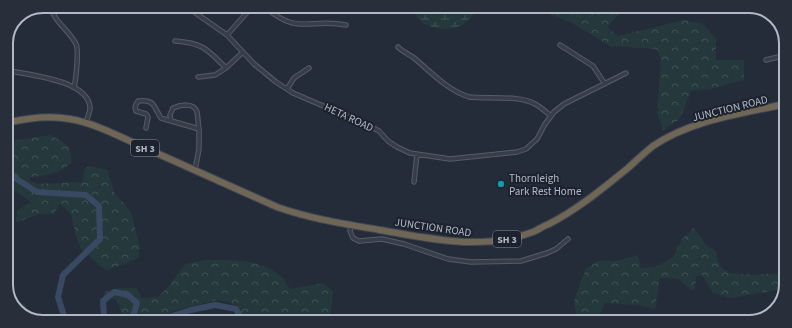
<svg xmlns="http://www.w3.org/2000/svg" width="792" height="328" font-family="'Source Sans 3',sans-serif">
<style>
.forest{fill:url(#forest-crowns)}
.wetland{fill:url(#wetland-marsh)}
.lines{fill:none;stroke-linecap:round;stroke-linejoin:round}
.river{stroke:#394962;stroke-width:6}
.street-casing{stroke:#555c68;stroke-width:5.5}
.highway-casing{stroke:#424955;stroke-width:8}
.street{stroke:#373e4a;stroke-width:3.5}
.highway{stroke:#706655;stroke-width:6}
.culture-dot{fill:#0f9aa8;stroke:#1c232f;stroke-width:1.5}
.labels{text-anchor:middle;stroke-width:4;stroke-linejoin:round;paint-order:stroke}
.shield{fill:#1c232f;stroke:#858c99;stroke-width:1}
.shield-label{font-size:10px;font-weight:bold;fill:#b2b9c6}
.street-label{font-size:11px;fill:#b2b9c6;stroke:#1c232f}
.poi-label{font-size:11px;fill:#b2b9c6;stroke:#1c232f;text-anchor:start}
.rim{fill:none;stroke:#b2b9c6;stroke-width:2}
</style>
<defs>
<pattern id="forest-crowns" width="20" height="18" patternUnits="userSpaceOnUse"><rect width="20" height="18" fill="#25383b"/><path d="M2 6a3 3 0 1 1 6 0M12 15a3 3 0 1 1 6 0" fill="none" stroke="#425356"/></pattern>
<pattern id="wetland-marsh" width="20" height="14" patternUnits="userSpaceOnUse"><rect width="20" height="14" fill="#25383b"/><path d="M1 5h8M5 5V1M11 12h8M15 12V8" fill="none" stroke="#425356"/></pattern>
</defs>
<rect width="100%" height="100%" fill="#242c3a"/>
<path class="forest" d="M 535,8 L 625,8 L 607,27 L 618,36 L 684,20 L 703,24 L 716,39 L 716,60 L 744,60 L 744,80 L 711,89 L 691,91 L 680,119 L 663,130 L 657,113 L 661,60 L 657,49 L 610,46 L 572,23 Z
M 51,135 C 65,144 73,144 71,163 C 59,174 45,176 30,177 L 30,181 L 38,184 L 82,182 L 85,168 L 91,166 L 107,170 L 114,192 L 131,212 L 140,248 L 138,258 L 127,263 L 107,270 L 101,267 L 81,249 L 76,237 L 71,214 L 60,204 L 54,214 L 39,214 L 15,223 L 18,210 L 31,202 L 11,188 L 16,180 L 6,178 L 6,142 Z
M 694,228 L 706,245 L 716,251 C 717,257 718,266 725,270 C 734,277 771,274 784,273 L 783,289 L 731,298 L 713,293 L 702,275 L 696,276 L 695,288 L 691,290 L 678,279 L 660,278 L 655,309 L 638,305 L 605,303 L 597,321 L 576,321 L 577,319 L 574,302 L 580,283 L 586,269 L 598,261 L 616,261 L 638,255 L 641,268 L 656,267 L 673,257 L 682,239 Z
M 206,260 C 230,260 261,259 281,276 C 284,279 287,285 290,289 L 323,283 L 333,291 L 330,320 L 243,320 L 239,307 L 229,302 L 217,300 L 174,311 L 167,314 L 165,320 L 124,320 L 117,300 L 110,297 L 103,304 L 104,292 L 118,288 L 136,288 L 142,298 L 158,297 L 169,286 L 185,264 Z"/>
<path class="wetland" d="M 412,7 L 475,8 L 475,13 C 471,17 466,23 461,26 C 447,32 425,29 416,16 C 414,14 414,10 412,7 Z
M 10,298 L 26,305 L 28,318 L 14,307 Z"/>
<g class="lines">
<path class="river" d="M 6,176 L 15,178 L 37,192 L 86,195 L 99,206 L 100,239 L 63,275 L 58,297 L 65,319
M 103,320 L 104,316 L 103,301 L 114,292 L 128,295 L 137,303 L 132,320
M 168,320 L 169,317 L 191,310 L 215,305 L 236,309 L 242,320"/>
<g class="street-casing">
<path id="street" d="M 50,6 C 55,23 69,30 76,44 C 79,50 76,80 74,87
M 187,7 L 227,35 L 254,64 L 276,82 L 293,93 L 363,123 L 379,131 L 388,141 L 397,147 L 410,153 L 450,159 L 517,152 L 526,149 L 537,139 L 545,124 L 554,112 L 564,104 L 626,73
M 265,7 C 298,36 310,18 346,25
M 227,35 L 252,7
M 175,41 C 203,43 207,49 226,68
M 560,45 L 593,66 L 605,84
M 398,47 C 403,52 409,54 414,58 C 431,72 447,90 469,97 C 489,99 519,95 535,104 C 541,107 546,112 551,116
M 766,60 L 786,55
M 6,70 C 26,75 89,79 90,108 C 90,112 87,118 86,123
M 198,77 L 215,75 L 226,68 L 243,52
M 287,89 L 294,78 L 309,68
M 171,120 L 170,115 L 173,108 C 180,105 194,102 197,112 C 198,117 198,124 199,129
M 146,128 L 148,117 L 146,114 L 136,111 C 134,107 136,104 138,101 C 155,99 153,106 161,118 L 199,129 L 199,149 L 195,170
M 414,182 L 417,154
M 351,225 L 350,231 L 353,238 L 359,241 L 382,239 L 404,244 L 448,259 L 471,262 L 521,261 L 547,253 L 556,249 L 568,239"/>
</g>
<g class="highway-casing">
<path id="highway" d="M 6,123 C 27,118 48,115 70,119 C 95,123 120,137 143,147 C 188,167 232,187 277,207 C 311,219 345,224 380,230 C 432,239 481,251 533,232 C 538,230 543,226 549,224 C 578,209 602,189 628,168 C 636,161 644,153 653,146 C 691,120 741,114 785,104"/>
</g>
<use href="#street" class="street"/>
<use href="#highway" class="highway"/>
</g>
<circle class="culture-dot" cx="501" cy="184" r="4"/>
<g class="labels">
<g class="shield">
<rect x="131" y="140" width="28" height="16" rx="3"/>
<rect x="493" y="231" width="28" height="16" rx="3"/>
</g>
<g class="shield-label">
<text x="145" y="152">SH 3</text>
<text x="507" y="243">SH 3</text>
</g>
<g class="street-label">
<text transform="translate(730 108) rotate(-14)" y="4">JUNCTION ROAD</text>
<text transform="translate(349 117) rotate(25)" y="4">HETA ROAD</text>
<text transform="translate(433 227) rotate(8)" y="4">JUNCTION ROAD</text>
</g>
<g class="poi-label">
<text x="509" y="182">Thornleigh<tspan x="509" dy="13">Park Rest Home</tspan></text>
</g>
</g>
<path d="M0 0H792V328H0ZM43 13H749A30 30 0 0 1 779 43V285A30 30 0 0 1 749 315H43A30 30 0 0 1 13 285V43A30 30 0 0 1 43 13Z" fill="#282f3b" fill-rule="evenodd"/>
<path class="rim" d="M43 13H749A30 30 0 0 1 779 43V285A30 30 0 0 1 749 315H43A30 30 0 0 1 13 285V43A30 30 0 0 1 43 13Z"/>
</svg>
